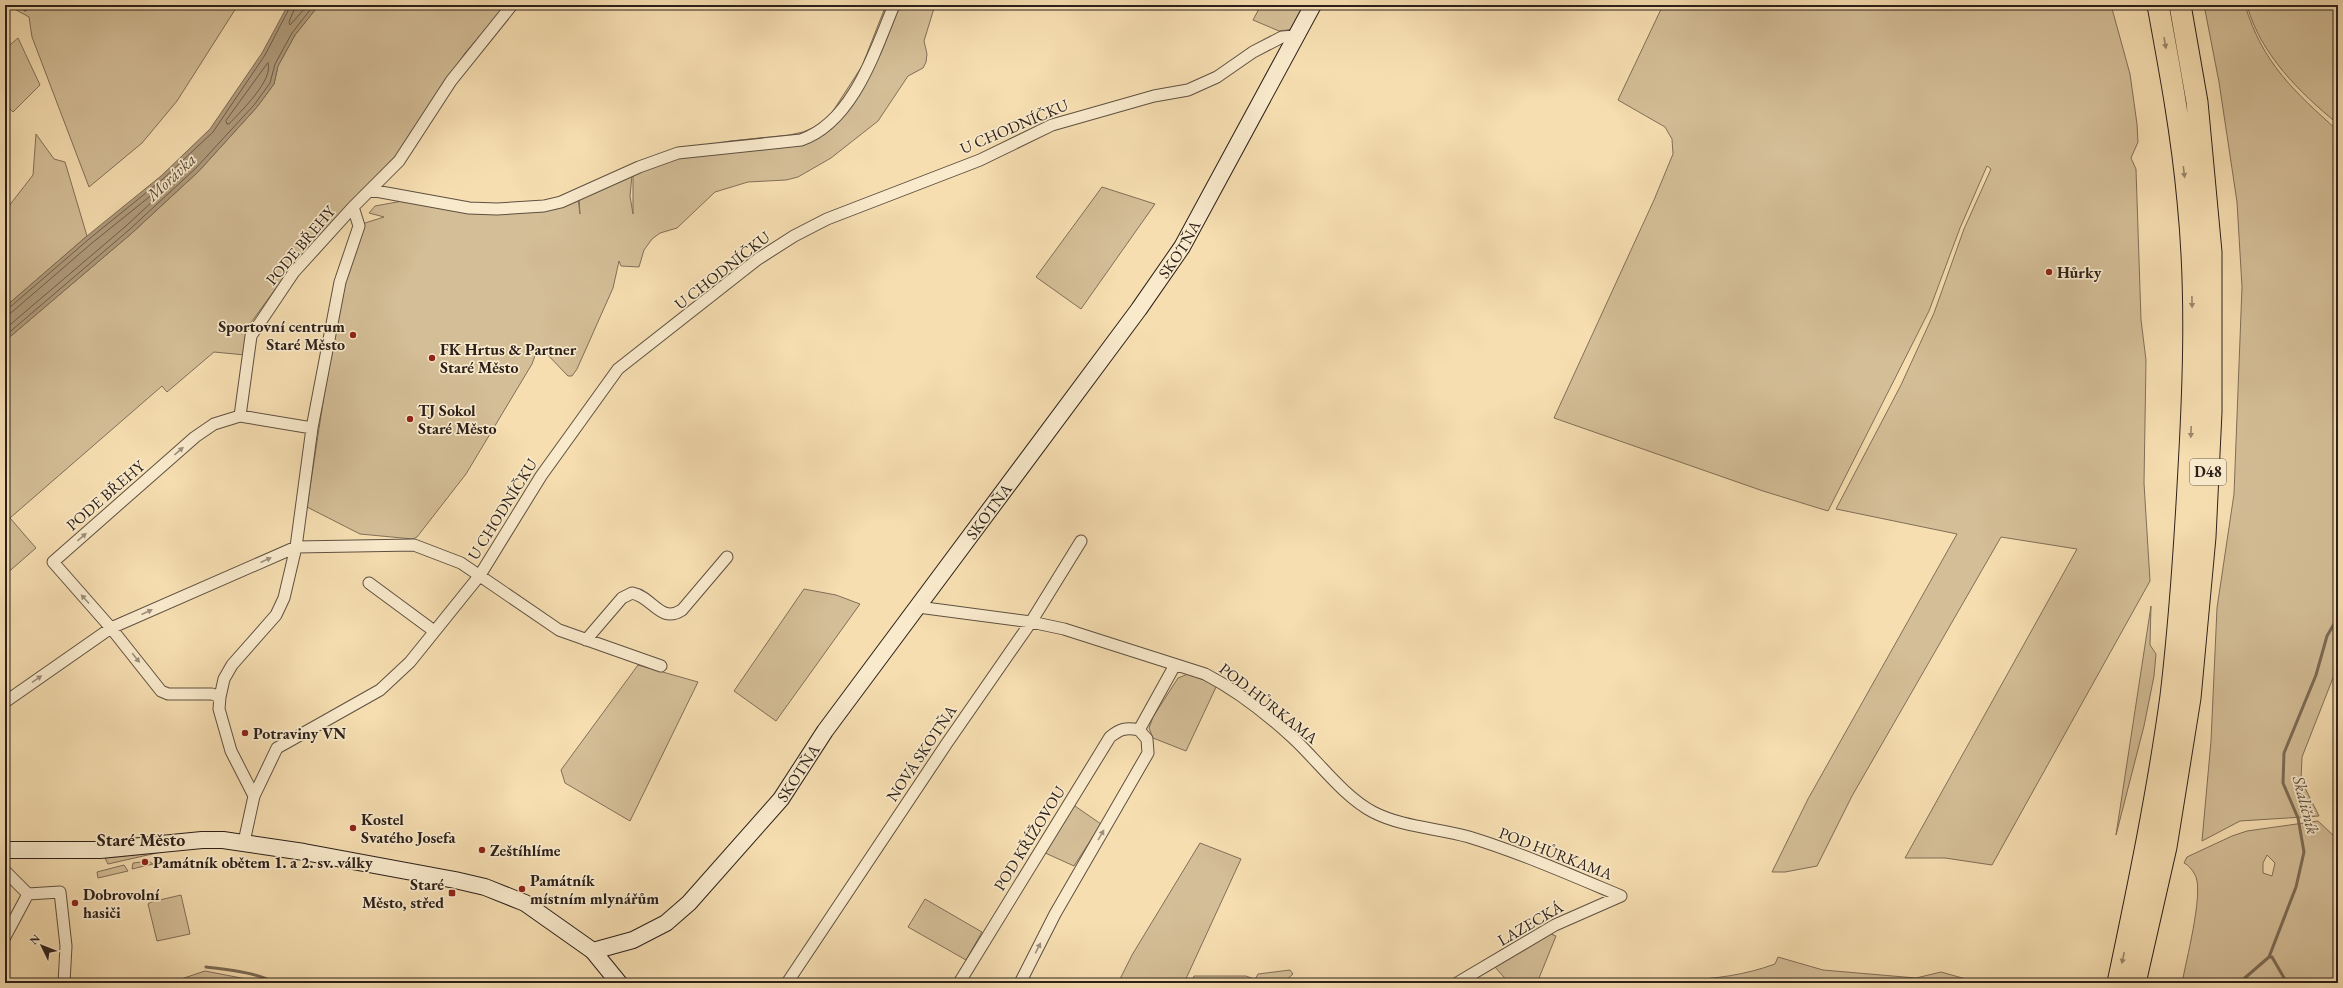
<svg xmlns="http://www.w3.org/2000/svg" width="2343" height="988" font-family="'EB Garamond',serif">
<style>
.green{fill:#d4be97;stroke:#806f58;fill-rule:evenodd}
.water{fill:#b19d7e;stroke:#7c6b56}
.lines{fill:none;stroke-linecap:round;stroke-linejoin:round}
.shore{stroke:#6e5e4c;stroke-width:1}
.stream{stroke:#7c6b56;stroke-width:3}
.street-casing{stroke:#5e5040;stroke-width:13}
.secondary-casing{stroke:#2c201a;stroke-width:18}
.highway-casing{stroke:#2c201a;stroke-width:23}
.street{stroke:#f9eacc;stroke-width:11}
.secondary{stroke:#f9eacc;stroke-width:16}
.highway{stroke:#f6deb1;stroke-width:21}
.oneway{fill:#9b886d}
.oneway2{fill:#9d8f7c}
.poi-dot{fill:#8f2418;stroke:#f9eacc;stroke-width:1.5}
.labels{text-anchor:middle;stroke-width:3.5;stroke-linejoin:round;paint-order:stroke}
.shield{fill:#f9eacc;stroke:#6a5d4f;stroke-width:1}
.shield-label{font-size:15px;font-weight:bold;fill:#2c201a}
.street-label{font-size:16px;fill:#2c201a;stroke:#f9eacc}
.poi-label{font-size:16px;font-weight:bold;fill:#2c201a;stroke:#f9eacc;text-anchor:start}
.water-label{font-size:17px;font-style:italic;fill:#5b4c3d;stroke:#f9eacc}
.quarter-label{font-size:18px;font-weight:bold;fill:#2c201a;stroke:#f9eacc}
</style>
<rect width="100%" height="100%" fill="#f6deb1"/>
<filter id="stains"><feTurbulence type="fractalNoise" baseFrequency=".005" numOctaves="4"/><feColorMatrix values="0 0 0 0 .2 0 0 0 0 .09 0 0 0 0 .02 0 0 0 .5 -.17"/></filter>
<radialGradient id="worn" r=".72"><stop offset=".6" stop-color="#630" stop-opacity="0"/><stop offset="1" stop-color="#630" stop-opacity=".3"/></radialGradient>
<path class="green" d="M 7,5 L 238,5 L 177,101 L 142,143 L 89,187 L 32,37 L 29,17 Z
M 319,5 L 506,5 L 465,53 L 398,153 L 290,269 L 244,332 L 249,334 L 245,355 L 214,352 L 167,392 L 162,386 L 10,518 L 36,548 L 5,575 L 5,341 L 132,233 L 199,171 L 257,107 L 274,84 L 278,66 L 295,35 Z
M 886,5 L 935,5 L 924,41 L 927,54 L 926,62 L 923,68 L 908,76 L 878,121 L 831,158 L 798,177 L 786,180 L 748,182 L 715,192 L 677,228 L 660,233 L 652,239 L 644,250 L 639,267 L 621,266 L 619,261 L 613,288 L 577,369 L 572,376 L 568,376 L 544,351 L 536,353 L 532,364 L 466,474 L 417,537 L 413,539 L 360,534 L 307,507 L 334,331 L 342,294 L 362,224 L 384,217 L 369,213 L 375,206 L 408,200 L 465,210 L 578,198 L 580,214 L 579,198 L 632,175 L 630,196 L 633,214 L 633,173 L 693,148 L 730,141 L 789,135 L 803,132 L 822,124 L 833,111 L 862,66 Z
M 1261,5 L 1308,5 L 1294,29 L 1279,31 L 1253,20 Z
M 1663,5 L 2111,5 L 2130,74 L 2137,124 L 2138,142 L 2131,158 L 2136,169 L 2141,320 L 2146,360 L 2144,483 L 2150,581 L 1992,865 L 1945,858 L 1905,858 L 2077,549 L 2001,537 L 1852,796 L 1817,866 L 1785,872 L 1772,872 L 1808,799 L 1957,534 L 1836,509 L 1901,385 L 1934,313 L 1964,229 L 1991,169 L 1987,166 L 1960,228 L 1929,311 L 1828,511 L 1763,491 L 1554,418 L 1654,200 L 1673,154 L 1672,139 L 1665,127 L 1618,100 Z
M 2204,5 L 2245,5 C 2263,64 2294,91 2338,131 L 2338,665 L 2302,757 L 2301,780 L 2319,816 L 2240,821 L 2202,841 L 2211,741 L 2217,608 L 2234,494 L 2242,287 L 2237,202 L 2219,82 Z
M 2247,5 L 2338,5 L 2338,124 C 2300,93 2260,54 2247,5 Z
M 18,38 L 40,85 L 13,112 L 5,104 L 5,49 Z
M 36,134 L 54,159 L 65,162 L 87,236 L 5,307 L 5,211 L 33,175 Z
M 1102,187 L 1155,204 L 1081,309 L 1036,277 Z
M 804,589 L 836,595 L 860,604 L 776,721 L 734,691 Z
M 2151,606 L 2150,645 L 2156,654 L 2154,676 L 2144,726 L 2116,835 Z
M 638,665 L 698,682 L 630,821 L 565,783 L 561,770 Z
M 1188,674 L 1217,685 L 1186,751 L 1153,738 L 1149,728 L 1153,717 L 1178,678 Z
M 1072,804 L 1101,824 L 1074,866 L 1043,852 Z
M 2318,821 L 2334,836 L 2338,835 L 2338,983 L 2182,983 C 2186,961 2203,896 2196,877 C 2194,872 2189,865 2184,863 L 2187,857 L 2232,836 L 2247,831 ZM 2267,855 L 2275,863 L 2272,876 L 2263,873 L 2263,863 Z
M 1200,843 L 1241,859 L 1184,983 L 1118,983 L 1132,955 Z
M 161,852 L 108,864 L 105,858 Z
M 147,860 L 153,864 L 132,869 L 133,863 L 141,862 L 146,864 Z
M 124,865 L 128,871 L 98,878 L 97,872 Z
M 181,895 L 190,934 L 157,941 L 148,904 L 151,902 Z
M 925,899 L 982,932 L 966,960 L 908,927 Z
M 1551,934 L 1556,936 L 1537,983 L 1509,983 L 1495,967 Z
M 1778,957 L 1823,970 L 1916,978 L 1941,972 L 1980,983 L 1682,983 L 1683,980 C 1715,979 1745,975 1775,964 Z
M 1290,970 L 1293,974 L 1283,983 L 1253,983 L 1258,974 Z
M 205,971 L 267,983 L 169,983 Z
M 1194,976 L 1246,976 L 1254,979 L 1252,983 L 1191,983 Z"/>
<path class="water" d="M 288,5 L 319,5 L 295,35 L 278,66 L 274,84 L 257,107 L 199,171 L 132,233 L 5,341 L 5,307 L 87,236 L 161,176 L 210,129 L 262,53 Z"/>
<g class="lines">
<path class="shore" d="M 296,5 L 289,22 L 290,25 L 308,5
M 268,63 C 274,80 240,112 229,124 L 227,124 L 226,121 Z
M 192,159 L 194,162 L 179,174 L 179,171 Z
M 5,309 L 9,308 L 89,239 L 163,179 L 213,132 L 265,55 L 291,5
M 5,314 L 12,312 L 92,243 L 164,185 L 167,185 L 167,188 L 126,226 L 5,329
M 5,336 L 129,230 L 196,168 L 254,105 L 270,83 L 275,64 L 292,33 L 314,5"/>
<path class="stream" d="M 25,10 L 34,5
M 2269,957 L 2296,887 L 2304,852 L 2298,818 L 2283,783 L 2284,753 L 2316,675 L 2327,636 L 2338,617
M 206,967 C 229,970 255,972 276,983
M 2239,983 L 2269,957 L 2272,957 L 2287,983"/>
<g class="street-casing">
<path id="street" d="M 370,190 L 469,208 L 497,209 L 544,206 L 561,202 L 639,167 L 678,153 L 801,140 C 853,122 875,51 894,5
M 240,416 L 251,336 L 294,272 L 353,207
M 369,583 L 434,631
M 918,607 L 1031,622 L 1064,629 L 1205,674 C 1236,690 1267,714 1293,738 C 1318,761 1343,796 1373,812 C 1402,827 1437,828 1469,837 C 1521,853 1571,875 1621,896
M 586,640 L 622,598 L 632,593 C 653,597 660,624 682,610 L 727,557
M 220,697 L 212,694 L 168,694 L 161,691 L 111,628 L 53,562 L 195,437 L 214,424 L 240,416 L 312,428
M 5,702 L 111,628 L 296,547 L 414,545 L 461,563 L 559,630 L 661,666
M 254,796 L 277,748 L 380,690 L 410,662 L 480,575 L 541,476 L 618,369 L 758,259 L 794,236 L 827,219 L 980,160 L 1052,125 L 1154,96 L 1188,90 L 1217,77 L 1253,52 L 1282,37 L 1296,36
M 244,842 L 254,796 L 231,751 L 219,709 L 220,697 L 224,679 L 232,665 L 276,615 L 284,598 L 296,547 L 312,428 L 340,282 L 359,226 L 353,207 L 399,161 L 451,81 L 512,5
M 5,871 L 28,894 L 60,892 L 66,946 L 64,983
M 5,937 L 28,894
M 787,983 L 947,743 L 1031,622 L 1081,541
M 959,983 L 1110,737 C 1120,729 1126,727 1139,730 L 1175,665
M 1020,983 L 1055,914 L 1148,753 L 1147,739 L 1139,730
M 1457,983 L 1555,925 L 1621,896"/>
</g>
<g class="secondary-casing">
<g id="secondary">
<path d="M 5,850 L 100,850 L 202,840 L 223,840 L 304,852 L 455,880 L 485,887 L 525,903 L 593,951 L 619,983"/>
<path id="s1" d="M 593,951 L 633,940 L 666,923 L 689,903 L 781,799 L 825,731 L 1139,309 L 1182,247 L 1313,5"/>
</g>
</g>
<g class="highway-casing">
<path id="highway" d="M 2118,983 C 2138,888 2158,792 2171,696 C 2180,620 2185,544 2189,468 C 2194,380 2197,290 2188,201 C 2182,135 2170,70 2158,5
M 2135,983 L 2166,847 L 2190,698 L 2205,537 L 2211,412 L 2211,252 L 2197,102 L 2180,5"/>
</g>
<use href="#street" class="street"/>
<use href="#secondary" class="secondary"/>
<use href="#highway" class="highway"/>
</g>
<defs><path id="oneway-solid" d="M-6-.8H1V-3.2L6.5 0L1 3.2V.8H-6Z"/></defs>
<g class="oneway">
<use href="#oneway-solid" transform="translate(2165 43) rotate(80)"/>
<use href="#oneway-solid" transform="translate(2184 172) rotate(83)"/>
<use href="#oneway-solid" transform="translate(2192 302) rotate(89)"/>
<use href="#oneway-solid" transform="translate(2191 432) rotate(92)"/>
<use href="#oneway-solid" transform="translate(2123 958) rotate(102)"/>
</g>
<g class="oneway2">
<use href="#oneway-solid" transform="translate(179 451) rotate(-41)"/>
<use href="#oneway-solid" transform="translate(82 537) rotate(-41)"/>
<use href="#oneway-solid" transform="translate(266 560) rotate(-24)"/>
<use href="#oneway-solid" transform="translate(85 599) rotate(-132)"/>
<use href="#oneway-solid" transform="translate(147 612) rotate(-24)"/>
<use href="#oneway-solid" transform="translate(136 658) rotate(52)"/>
<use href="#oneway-solid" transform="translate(37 679) rotate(-35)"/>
<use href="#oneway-solid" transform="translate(1101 835) rotate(-60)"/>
<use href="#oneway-solid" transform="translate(1038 948) rotate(-63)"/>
</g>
<g class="poi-dot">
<circle cx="2049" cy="272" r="4"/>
<circle cx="353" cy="335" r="4"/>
<circle cx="432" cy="358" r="4"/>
<circle cx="410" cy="419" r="4"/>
<circle cx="245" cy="733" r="4"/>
<circle cx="353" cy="828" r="4"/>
<circle cx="482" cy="850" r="4"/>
<circle cx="145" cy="862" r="4"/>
<circle cx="522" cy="889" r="4"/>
<rect x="448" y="889" width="8" height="8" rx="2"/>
<circle cx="75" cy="903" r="4"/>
</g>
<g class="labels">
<rect class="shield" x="2190" y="459" width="36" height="26" rx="3"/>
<g class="shield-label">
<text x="2208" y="477">D48</text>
</g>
<g class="street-label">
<text transform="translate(1014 126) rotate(-23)" y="6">U CHODNÍČKU</text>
<text transform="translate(300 245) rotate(-50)" y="6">PODE BŘEHY</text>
<text dy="6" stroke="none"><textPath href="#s1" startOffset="927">SKOTŇA</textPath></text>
<text transform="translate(722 270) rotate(-38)" y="6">U CHODNÍČKU</text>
<text transform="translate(105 495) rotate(-41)" y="6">PODE BŘEHY</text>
<text transform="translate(502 509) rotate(-58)" y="6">U CHODNÍČKU</text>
<text dy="6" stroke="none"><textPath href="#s1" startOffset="603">SKOTŇA</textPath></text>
<text transform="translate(1269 703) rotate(38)" y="6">POD HŮRKAMA</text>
<text transform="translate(921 753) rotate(-56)" y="6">NOVÁ SKOTŇA</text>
<text dy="6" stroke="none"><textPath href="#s1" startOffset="279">SKOTŇA</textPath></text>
<text transform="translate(1029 838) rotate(-58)" y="6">POD KŘÍŽOVOU</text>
<text transform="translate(1556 853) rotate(21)" y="6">POD HŮRKAMA</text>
<text transform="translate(1530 923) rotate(-30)" y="6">LAZECKÁ</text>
</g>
<g class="poi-label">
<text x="2057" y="278">Hůrky</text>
<text x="345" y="332" text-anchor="end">Sportovní centrum<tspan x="345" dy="18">Staré Město</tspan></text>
<text x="440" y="355">FK Hrtus &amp; Partner<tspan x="440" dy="18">Staré Město</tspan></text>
<text x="418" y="416">TJ Sokol<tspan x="418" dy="18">Staré Město</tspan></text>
<text x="253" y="739">Potraviny VN</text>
<text x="361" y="825">Kostel<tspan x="361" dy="18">Svatého Josefa</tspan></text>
<text x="490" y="856">Zeštíhlíme</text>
<text x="153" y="868">Památník obětem 1. a 2. sv. války</text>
<text x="530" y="886">Památník<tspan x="530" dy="18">místním mlynářům</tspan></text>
<text x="444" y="890" text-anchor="end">Staré<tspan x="444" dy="18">Město, střed</tspan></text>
<text x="83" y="900">Dobrovolní<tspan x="83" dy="18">hasiči</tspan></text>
</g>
<g class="water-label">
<text transform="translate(171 177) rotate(-43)" y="6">Morávka</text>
<text transform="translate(2306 805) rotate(75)" y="6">Skaličník</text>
</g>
<g class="quarter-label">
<text x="141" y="846">Staré Město</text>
</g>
</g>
<rect width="2343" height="988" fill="none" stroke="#f6deb1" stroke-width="20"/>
<rect x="6" y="6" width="2331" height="976" fill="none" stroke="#2c201a" stroke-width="2"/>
<rect x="10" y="10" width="2323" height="968" fill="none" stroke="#2c201a"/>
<g transform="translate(42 946) rotate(313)" stroke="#f9eacc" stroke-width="3" paint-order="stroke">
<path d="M0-3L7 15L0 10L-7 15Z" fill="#2c201a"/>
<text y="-6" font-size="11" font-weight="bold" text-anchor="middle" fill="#2c201a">N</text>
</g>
<rect width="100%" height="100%" filter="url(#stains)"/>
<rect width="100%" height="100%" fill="url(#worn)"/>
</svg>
